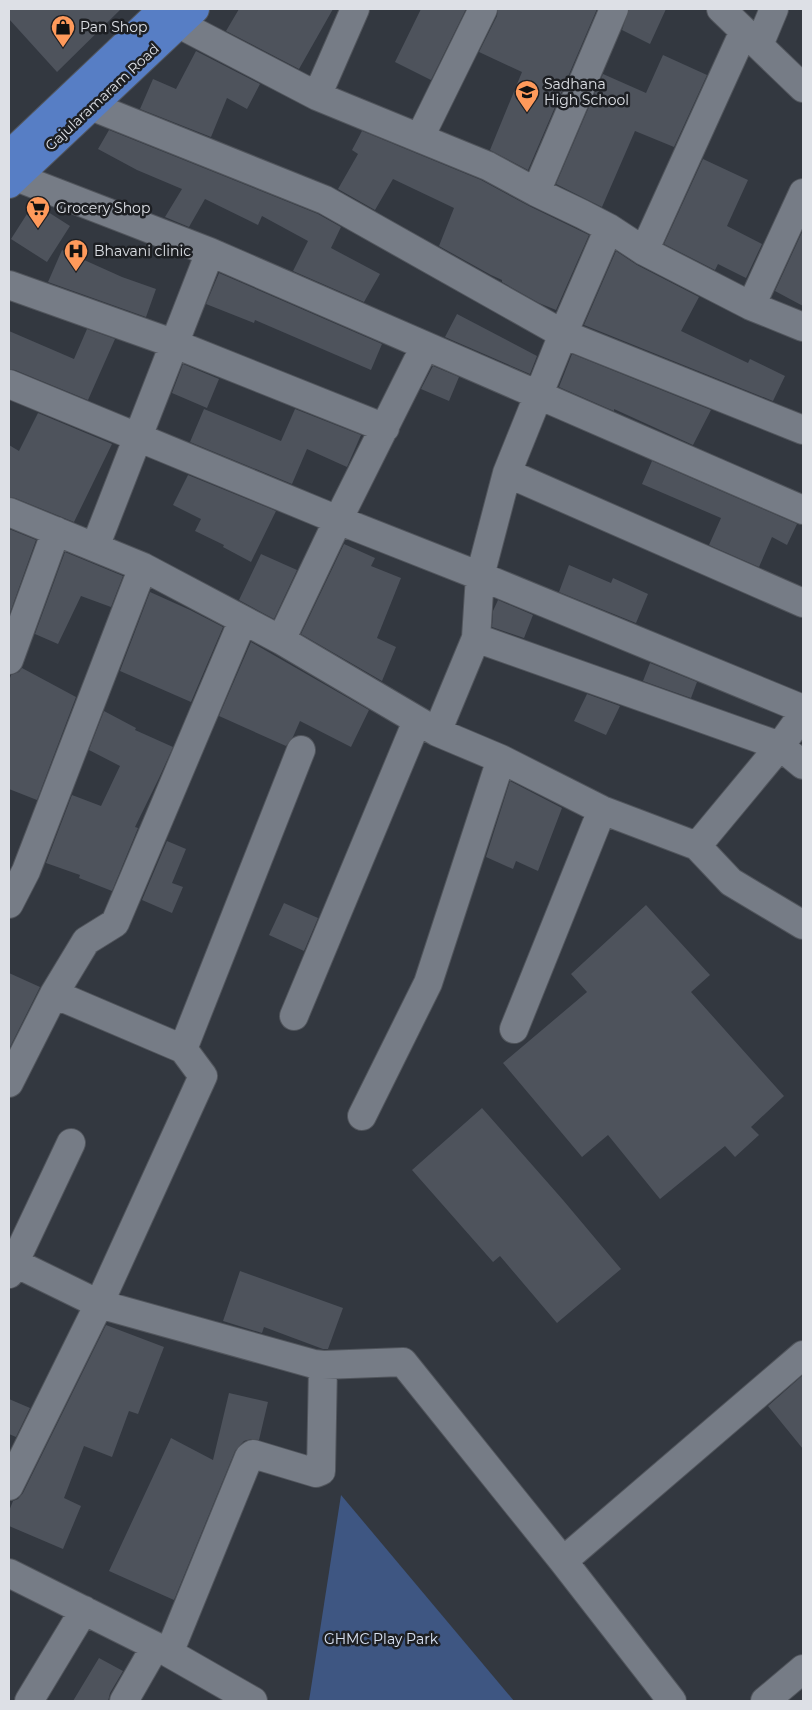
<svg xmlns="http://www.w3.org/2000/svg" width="812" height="1710" font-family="Montserrat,sans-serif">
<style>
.green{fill:#3e5682}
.building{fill:#4e535c}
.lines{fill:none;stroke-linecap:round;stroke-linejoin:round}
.minor-casing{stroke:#51555c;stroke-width:30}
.major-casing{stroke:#51555c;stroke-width:30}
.minor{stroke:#767c86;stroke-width:28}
.major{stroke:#577ec5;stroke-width:28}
.labels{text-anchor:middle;stroke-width:5;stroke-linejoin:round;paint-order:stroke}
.poi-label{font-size:14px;fill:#dde0e6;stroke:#1d1f23;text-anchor:start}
.street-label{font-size:14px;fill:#dde0e6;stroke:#1d1f23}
.park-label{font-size:14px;fill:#dbe4f5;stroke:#1d1f23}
</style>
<rect width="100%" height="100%" fill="#333840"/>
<path class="green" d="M 341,1495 L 514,1701 L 309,1701 Z"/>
<path class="building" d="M 9,9 L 121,9 L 57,72 L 9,19 Z
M 239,9 L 333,9 L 299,69 L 226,31 Z
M 421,9 L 466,9 L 431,80 L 395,62 Z
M 498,9 L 597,9 L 528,170 L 490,150 L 522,72 L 479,52 L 497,16 Z
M 629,9 L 666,9 L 650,44 L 622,30 Z
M 196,51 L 260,84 L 247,109 L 227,98 L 211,137 L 140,109 L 153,79 L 176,89 Z
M 663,55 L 707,75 L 674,147 L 635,131 L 602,207 L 556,184 L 603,74 L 646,93 Z
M 109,130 L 318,214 L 341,227 L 331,248 L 380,274 L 364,302 L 293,271 L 308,241 L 262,216 L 258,225 L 205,199 L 189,227 L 165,217 L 182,189 L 137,170 L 98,149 Z
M 362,131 L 481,180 L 529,206 L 589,235 L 556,310 L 539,303 L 502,282 L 502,280 L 491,275 L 439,246 L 454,208 L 393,179 L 375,210 L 338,189 L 358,154 L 352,150 Z
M 703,159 L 748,180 L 727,226 L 762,244 L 746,278 L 718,264 L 715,270 L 664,244 Z
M 34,203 L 70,226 L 47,262 L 11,239 Z
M 803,230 L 803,306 L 775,291 Z
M 62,250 L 122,277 L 156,289 L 146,317 L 48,282 Z
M 616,251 L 637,265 L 699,297 L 681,331 L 748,363 L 750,359 L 785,376 L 773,401 L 584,325 Z
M 219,273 L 382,344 L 371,370 L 255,320 L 254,323 L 206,304 Z
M 457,314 L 537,356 L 530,374 L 445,337 Z
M 87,329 L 115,339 L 88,400 L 15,370 L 9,369 L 9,331 L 74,359 Z
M 572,354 L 711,410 L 693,445 L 614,409 L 614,411 L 559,387 Z
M 183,364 L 219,379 L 207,408 L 172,393 Z
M 433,366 L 459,377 L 449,401 L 421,389 Z
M 204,409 L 281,441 L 295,409 L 361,435 L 347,467 L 307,449 L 292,484 L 190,442 Z
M 38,413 L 112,444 L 74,522 L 15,498 L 9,497 L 9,445 L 19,451 Z
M 652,461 L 797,524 L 787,545 L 772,537 L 759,567 L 709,545 L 721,518 L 642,484 Z
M 188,475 L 276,511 L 251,562 L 223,547 L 224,545 L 195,531 L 201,519 L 173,505 Z
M 9,529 L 36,540 L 10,613 L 9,612 Z
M 344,544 L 375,558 L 371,566 L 401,578 L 377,638 L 396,647 L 382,681 L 301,634 Z
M 65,552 L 123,576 L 111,607 L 81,596 L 58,644 L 35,634 Z
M 261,554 L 297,570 L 274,619 L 239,600 Z
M 569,565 L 611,583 L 613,578 L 648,594 L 636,623 L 559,592 Z
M 150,592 L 190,610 L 223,627 L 191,702 L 120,671 Z
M 498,600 L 533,615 L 524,638 L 492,627 L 493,611 Z
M 251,642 L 369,710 L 351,747 L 300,721 L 293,737 L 286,746 L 219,716 Z
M 650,663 L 697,682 L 691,698 L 643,681 Z
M 22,668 L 76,697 L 37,800 L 9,789 L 9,681 L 11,675 L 19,672 Z
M 587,694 L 620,706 L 606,735 L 574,721 Z
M 104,711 L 136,728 L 135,730 L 173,747 L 159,778 L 135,827 L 138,828 L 112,891 L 79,878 L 80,875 L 46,863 L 72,795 L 101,806 L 120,766 L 89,750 Z
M 510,781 L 562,808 L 538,871 L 516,861 L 513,869 L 486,857 Z
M 167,841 L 186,849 L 172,883 L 183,887 L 172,913 L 142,900 Z
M 284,903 L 318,918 L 304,951 L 269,935 Z
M 646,905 L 710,975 L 691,992 L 784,1096 L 751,1127 L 759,1135 L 735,1157 L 725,1146 L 660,1199 L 608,1135 L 582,1157 L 503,1063 L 587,992 L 571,974 Z
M 9,973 L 40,987 L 9,1049 Z
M 482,1108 L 563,1200 L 621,1269 L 557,1323 L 500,1256 L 493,1262 L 412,1170 Z
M 240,1271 L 343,1308 L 328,1349 L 323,1349 L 264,1327 L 262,1333 L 223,1321 Z
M 106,1325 L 164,1347 L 138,1414 L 129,1411 L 112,1457 L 84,1446 L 64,1498 L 81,1506 L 63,1549 L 9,1526 L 9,1511 L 13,1501 L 18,1499 L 23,1493 Z
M 803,1375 L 803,1449 L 768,1406 Z
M 229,1393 L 268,1402 L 259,1440 L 251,1439 L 244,1441 L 235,1451 L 174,1600 L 109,1571 L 171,1438 L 213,1460 Z
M 9,1399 L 30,1408 L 16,1437 L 9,1434 Z
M 99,1658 L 123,1671 L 110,1693 L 108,1701 L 73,1701 Z"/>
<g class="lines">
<g class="minor-casing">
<path id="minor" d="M 721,9 L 803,88
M 158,13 L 317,96 L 488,166 L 536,192 L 582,214 L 609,228 L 644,251 L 751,306 L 803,327
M 759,45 L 774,9
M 317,96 L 355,9
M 91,106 L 325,200 L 563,334 L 609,228
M 420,137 L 483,9
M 16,177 L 210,252 L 803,510
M 536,192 L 614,9
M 644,251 L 744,31
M 9,285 L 175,344 L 385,428
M 751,306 L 803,193
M 9,384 L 338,520 L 480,576 L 803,709
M 507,473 L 803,603
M 9,512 L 143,567 L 281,640 L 437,732 L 501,759 L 602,810 L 697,846 L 731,882 L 803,925
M 95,547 L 210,252
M 476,638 L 480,576 L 507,473 L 563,334 L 803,430
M 281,640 L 338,520 L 425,346
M 9,660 L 56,531
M 437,732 L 476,638 L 780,746 L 803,765
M 697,846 L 780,746 L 803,714
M 9,904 L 26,871 L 143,567
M 54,994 L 183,1049
M 294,1016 L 417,721
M 514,1029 L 602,810
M 9,1083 L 54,994 L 86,941 L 115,923 L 243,620
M 362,1116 L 428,983 L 501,759
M 9,1260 L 99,1304 L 314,1364 L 323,1365 L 403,1362 L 563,1561 L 672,1701
M 9,1274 L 71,1143
M 9,1486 L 99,1304 L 203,1076 L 183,1049 L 301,750
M 563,1561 L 803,1355
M 9,1573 L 169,1653 L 253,1701
M 169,1653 L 249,1457 L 253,1454 L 316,1473 L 321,1471 L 323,1365
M 29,1701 L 84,1610
M 124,1701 L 155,1647
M 765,1701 L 803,1669"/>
</g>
<g class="major-casing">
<path id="major" d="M 9,155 L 163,9
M 9,184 L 195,9"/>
</g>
<use href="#minor" class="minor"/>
<use href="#major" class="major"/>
</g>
<defs>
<g id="shop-pin" transform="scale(1.25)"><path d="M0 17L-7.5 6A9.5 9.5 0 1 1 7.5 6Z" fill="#ff9a5b" stroke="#1d1f23"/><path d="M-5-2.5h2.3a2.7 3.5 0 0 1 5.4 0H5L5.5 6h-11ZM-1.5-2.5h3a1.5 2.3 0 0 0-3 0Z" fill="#111"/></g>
<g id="school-pin" transform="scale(1.25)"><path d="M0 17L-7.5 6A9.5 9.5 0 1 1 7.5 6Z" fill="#ff9a5b" stroke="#1d1f23"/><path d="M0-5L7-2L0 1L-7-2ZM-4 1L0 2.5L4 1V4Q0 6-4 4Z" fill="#111"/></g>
<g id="supermarket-pin" transform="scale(1.25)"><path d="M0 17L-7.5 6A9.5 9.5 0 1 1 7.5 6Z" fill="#ff9a5b" stroke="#1d1f23"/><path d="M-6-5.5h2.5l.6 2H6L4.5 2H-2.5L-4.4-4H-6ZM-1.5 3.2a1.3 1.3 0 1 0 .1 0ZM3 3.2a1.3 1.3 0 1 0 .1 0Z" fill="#111"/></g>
<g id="hospital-pin" transform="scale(1.25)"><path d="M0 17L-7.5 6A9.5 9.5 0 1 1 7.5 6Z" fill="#ff9a5b" stroke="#1d1f23"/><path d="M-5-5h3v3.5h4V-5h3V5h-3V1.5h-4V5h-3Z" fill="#111"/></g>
</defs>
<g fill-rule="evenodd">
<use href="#shop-pin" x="63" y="27"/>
<use href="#school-pin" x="527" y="92"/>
<use href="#supermarket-pin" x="38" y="208"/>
<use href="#hospital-pin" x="76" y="251"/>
</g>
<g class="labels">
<g class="poi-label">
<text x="80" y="32">Pan Shop</text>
<text x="544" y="89">Sadhana<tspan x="544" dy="16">High School</tspan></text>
<text x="56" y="213">Grocery Shop</text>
<text x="94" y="256">Bhavani clinic</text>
</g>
<g class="street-label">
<text transform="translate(102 97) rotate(-43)" y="5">Gajularamaram Road</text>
</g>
<g class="park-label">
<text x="381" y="1644">GHMC Play Park</text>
</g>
</g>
<rect width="812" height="1710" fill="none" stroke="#dde0e6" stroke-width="20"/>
</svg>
